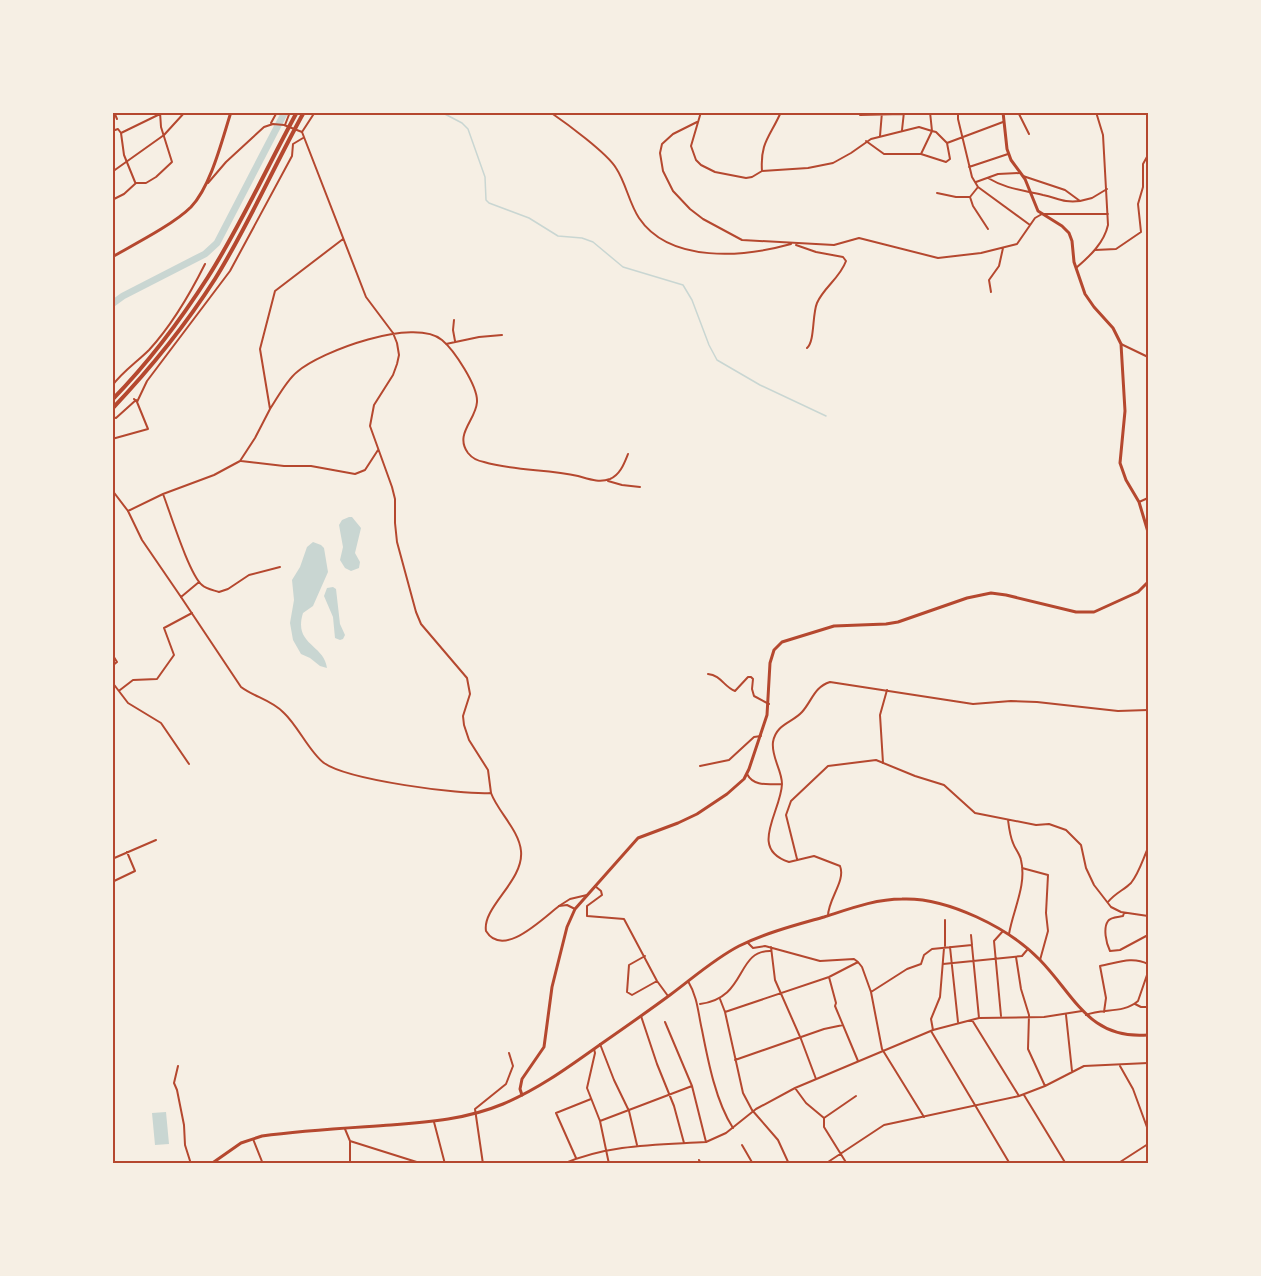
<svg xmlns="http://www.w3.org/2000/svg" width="1261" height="1276" font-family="'Noto Serif',serif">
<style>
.water{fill:#c9d6d2}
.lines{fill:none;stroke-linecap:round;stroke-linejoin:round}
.stream{stroke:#c9d6d2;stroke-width:1.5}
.river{stroke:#c9d6d2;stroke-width:7}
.minor{stroke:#b5482f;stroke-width:2}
.tertiary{stroke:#b5482f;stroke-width:2}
.secondary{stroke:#b5482f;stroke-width:3}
.primary{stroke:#b5482f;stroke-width:3}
.trunk{stroke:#b5482f;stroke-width:3}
.motorway{stroke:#b5482f;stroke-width:4}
.neatline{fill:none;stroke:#b5482f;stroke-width:2}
</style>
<rect width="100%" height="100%" fill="#f6efe4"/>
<path class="water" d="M 349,517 L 352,517 L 361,528 L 355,553 L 360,562 L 359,568 L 351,571 L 345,568 L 340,560 L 343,547 L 339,525 L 342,520 Z
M 313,542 L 321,545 L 324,548 L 328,572 L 313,606 L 303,613 C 293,645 324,644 327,668 L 320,666 L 310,658 L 301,654 L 293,640 L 290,623 L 294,600 L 292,580 L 300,567 L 307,547 Z
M 333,587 L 336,589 L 340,624 L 345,635 L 343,639 L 340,640 L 335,638 L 333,617 L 324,596 L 327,588 Z
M 166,1112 L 169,1144 L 155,1145 L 152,1113 Z"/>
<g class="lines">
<path class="stream" d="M 441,112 L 462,123 L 468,129 L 485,177 L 486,200 L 489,203 L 529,218 L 558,236 L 582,238 L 593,242 L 623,267 L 683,285 L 692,300 L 709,345 L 717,360 L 760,385 L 826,416"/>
<path class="river" d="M 112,304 L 123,296 L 205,254 L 217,243 L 285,112"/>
<path class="minor" d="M 114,112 L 117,119
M 550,112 C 566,123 607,153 616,168 C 626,183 629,203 639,218 C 670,264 744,257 791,244
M 701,112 L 691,146 L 696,160 L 701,165 L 715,172 L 746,178 L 752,177 L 762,171 L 808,168 L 833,163 L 851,153 L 871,139 L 919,127 L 932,131 L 930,112
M 958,112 L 958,119 L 972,177 L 978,187 L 1030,225
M 1018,112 L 1029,134
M 860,115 L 903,114
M 697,122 L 673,134 L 662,144 L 660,153 L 663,171 L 673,191 L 690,209 L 703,219 L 742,240 L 834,245 L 859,238 L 938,258 L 981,253 L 1017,244 L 1035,218 L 1042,214 L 1108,214
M 271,123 L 277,112
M 285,125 L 290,112
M 902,130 L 904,112
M 112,131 L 118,129 L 121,133 L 160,114
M 121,133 L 124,155 L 135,182
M 880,136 L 882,112
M 866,141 L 884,154 L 921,154 L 932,131 L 936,132 L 947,143 L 950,159 L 946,162 L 921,154
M 947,143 L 1003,122
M 969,167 L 1008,154
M 762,171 C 760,142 770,137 781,112
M 1023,176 L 1065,190 L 1080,201 L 1092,198 L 1107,189
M 988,178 C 1006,189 1023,190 1043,195 C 1058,198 1063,203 1080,201
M 976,182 L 998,174 L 1020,173
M 208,183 L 226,162 L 264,127 L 273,124 L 284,125 L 302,132 L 366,297 L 393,333 L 397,343 L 399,355 L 397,364 L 393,375 L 374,405 L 370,426 L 392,487 L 395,499 L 395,523 L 397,542 L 416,612 L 421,624 L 467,678 L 470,694 L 463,716 L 464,725 L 469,740 L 488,770 L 491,793
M 937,193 L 956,197 L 970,197 L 978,187
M 970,197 L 973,206 L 988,229
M 112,200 L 124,194 L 136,183 L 146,183 L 156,177 L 172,162 L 161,127 L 160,112
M 796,245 L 816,252 L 843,257 L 846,261 C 840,278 824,287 817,303 C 812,315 815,341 807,348
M 1076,268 C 1090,256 1104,243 1108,225 L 1103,135 L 1096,112
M 991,292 L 989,280 L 999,266 L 1003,248
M 454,320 L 453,330 L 455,341
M 446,344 L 479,337 L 502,335
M 1121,344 L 1148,357
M 112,386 C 122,372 137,362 149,350 C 172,325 190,294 205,264
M 137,402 L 147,381 L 230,271 L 292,156 L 293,144 L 303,138
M 270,409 C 278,397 286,381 297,372 C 321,351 414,317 442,340 C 454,350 478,386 477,402 C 476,420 454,434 468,453 C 472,458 478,461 484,462 C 514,471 548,469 578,476 C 589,479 599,483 610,479 C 620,475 624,464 628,454
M 112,417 L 116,418 L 136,400
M 112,439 L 148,429 L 137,402 L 134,399
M 241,461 L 284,466 L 311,466 L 355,474 L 365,470 L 378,450
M 608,481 L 622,485 L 640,487
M 163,494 C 170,512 189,574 202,585 C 206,589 213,590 219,592 L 228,589 L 249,575 L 280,567
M 1139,502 L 1148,498
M 199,582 L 181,597 L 142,540 L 128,511 L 163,494 L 214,475 L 240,461 L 255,438 L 270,409 L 260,349 L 275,291 L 343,239
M 112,654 L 117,662 L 112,666
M 708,674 C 721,675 724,687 735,691 L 748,677 L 751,677 L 753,679 L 752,689 L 754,696 L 769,704
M 112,682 L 128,703 L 161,723 L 189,764
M 120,690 L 133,680 L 157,679 L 174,655 L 164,628 L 192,613
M 700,766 L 729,760 L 754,737 L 761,736
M 747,774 C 754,787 768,784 782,784 C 781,812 748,849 789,862 L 814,856 L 840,866 C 846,881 828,899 828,916
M 782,784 C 782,770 771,757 773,742 C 776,724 792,723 802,712 C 812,701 814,687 830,682 L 973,704 L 1011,701 L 1037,702 L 1118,711 L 1148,710
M 1008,820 C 1009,828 1010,836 1013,843 C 1015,849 1020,854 1021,860 C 1027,885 1013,910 1009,934
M 112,859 L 156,840
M 797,859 L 786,815 L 791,801 L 828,766 L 876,760 L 915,776 L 944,785 L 975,813 L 1036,825 L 1049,824 L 1066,830 L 1081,845 L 1086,868 L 1094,885 L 1111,907 L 1121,912 L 1148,916
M 1022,868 L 1048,875 L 1046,913 L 1048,931 L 1040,960
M 112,882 L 135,871 L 127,852
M 595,886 L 601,891 L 602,895 L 587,906 L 587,916 L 624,919 L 657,981 L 668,996
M 1108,902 C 1115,893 1124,890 1131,883 C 1139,873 1143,859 1148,848
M 559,906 L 570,899 L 587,895
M 1124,913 L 1123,916 C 1119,917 1110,917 1108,921 C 1103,928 1106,943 1110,951 L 1120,950 L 1148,935
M 748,943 L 753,948 L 765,946 L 820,961 L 854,959 L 858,962 L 862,967 L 871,992 L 882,1049 L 924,1117
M 972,946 L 979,1018
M 771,947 L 775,980 L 801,1039 L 816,1079
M 950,947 L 958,1022
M 645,956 L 629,965 L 627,992 L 632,995 L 657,981
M 943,964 L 1022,956 L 1027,950
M 829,977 L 836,1003 L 835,1006 L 858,1061
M 688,981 C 698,998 698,1013 702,1030 C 708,1061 716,1102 733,1128
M 871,992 L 907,969 L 921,964 L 924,955 L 932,949 L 972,945 L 971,935
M 720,999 L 725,1012 L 743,1093 L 752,1110 L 778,1140 L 789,1164
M 700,1004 C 748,998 735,950 771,951
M 1135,1004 L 1141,1007 L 1148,1007
M 725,1012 L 829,977 L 858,962
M 1104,1012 L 1106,998 L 1100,966 C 1117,963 1132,956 1148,964
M 1086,1015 C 1103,1008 1123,1014 1138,1001 L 1148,972
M 641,1016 L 657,1064 L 674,1106 L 684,1143
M 1001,1016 L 994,941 L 1003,931
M 665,1022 L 692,1086 L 706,1142
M 933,1030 L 931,1019 L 940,997 L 944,948
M 931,1031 L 1010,1164
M 600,1044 L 614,1080 L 629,1111 L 637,1145
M 594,1049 L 595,1053 L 587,1088 L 600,1121 L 609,1164
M 735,1060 L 824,1029 L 843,1025
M 178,1066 L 174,1083 L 177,1090 L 184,1125 L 185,1145 L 191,1164
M 1120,1066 L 1133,1089 L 1148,1130
M 600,1121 L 692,1086
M 434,1122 L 445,1164
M 345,1129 L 350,1141 L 350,1164
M 350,1141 L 423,1164
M 576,1158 L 556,1113 L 591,1099
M 483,1164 L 475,1109 L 506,1084 L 513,1066 L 509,1053
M 1117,1164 L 1148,1144"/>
<path class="tertiary" d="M 302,132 L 315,112
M 112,172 L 164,135 L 185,112
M 1095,250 L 1116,249 L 1141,232 L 1138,204 L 1143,187 L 1143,164 L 1148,155
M 112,490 L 128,511
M 181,597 L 241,687 C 254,697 272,700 284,713 C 298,726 310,753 324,763 C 348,780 460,795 491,793 C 498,812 519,830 521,851 C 524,881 482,907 486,931 C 503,959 542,919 559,906 L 567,905 L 575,909
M 883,763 L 880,715 L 887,690
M 945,946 L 945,920
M 1016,957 L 1021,989 L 1029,1015 L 1028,1049 L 1045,1086
M 1066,1015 L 1072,1071
M 972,1020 L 1019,1096
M 795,1088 L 806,1103 L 824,1118 L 824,1127 L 847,1164
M 1024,1095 L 1066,1164
M 824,1118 L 856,1096
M 253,1139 L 263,1164
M 742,1145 L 753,1164
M 699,1160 L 701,1164
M 563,1164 C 609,1144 657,1145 706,1142 L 726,1133 L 756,1109 L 795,1088 L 933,1030 L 979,1018 L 1044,1017 L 1082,1011
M 825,1164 L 884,1125 L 1019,1096 L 1045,1086 L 1084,1066 L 1148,1063"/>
<path class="secondary" d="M 1003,112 L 1007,149 L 1011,160 L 1025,179 L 1038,211 L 1062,226 L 1069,233 L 1072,241 L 1074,262 L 1085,294 L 1094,307 L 1113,328 L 1121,344 L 1125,411 L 1120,463 L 1126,480 L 1139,502 L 1148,532
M 522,1095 L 520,1089 L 522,1079 L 544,1047 L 552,987 L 567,927 L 575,909 L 638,838 L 678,823 L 697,814 L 727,794 L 744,779 L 749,769 L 767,715 L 770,663 L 774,650 L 782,642 L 834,626 L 886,624 L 898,622 L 967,598 L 991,593 L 1006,595 L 1076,612 L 1094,612 L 1138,592 L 1148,582"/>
<path class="primary" d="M 112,257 C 135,244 174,224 191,207 C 211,186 222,140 231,112"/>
<path class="trunk" d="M 211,1164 L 241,1143 L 262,1136 C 305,1130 348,1128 391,1125 C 430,1122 467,1119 503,1104 C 539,1089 570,1066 601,1044 C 624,1028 647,1012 670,995 C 693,978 714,959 739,946 C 765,933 796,925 824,917 C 849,909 875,899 902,899 C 947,897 1009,928 1040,960 C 1075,996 1089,1040 1148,1035"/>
<path class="motorway" d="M 112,400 C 148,363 180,321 208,277 C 241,225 267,167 297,112
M 112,409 C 150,369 185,326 215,279 C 248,226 273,168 304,112"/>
</g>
<rect width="1261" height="1276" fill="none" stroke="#f6efe4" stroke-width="228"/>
<rect x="114" y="114" width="1033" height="1048" class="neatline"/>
</svg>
